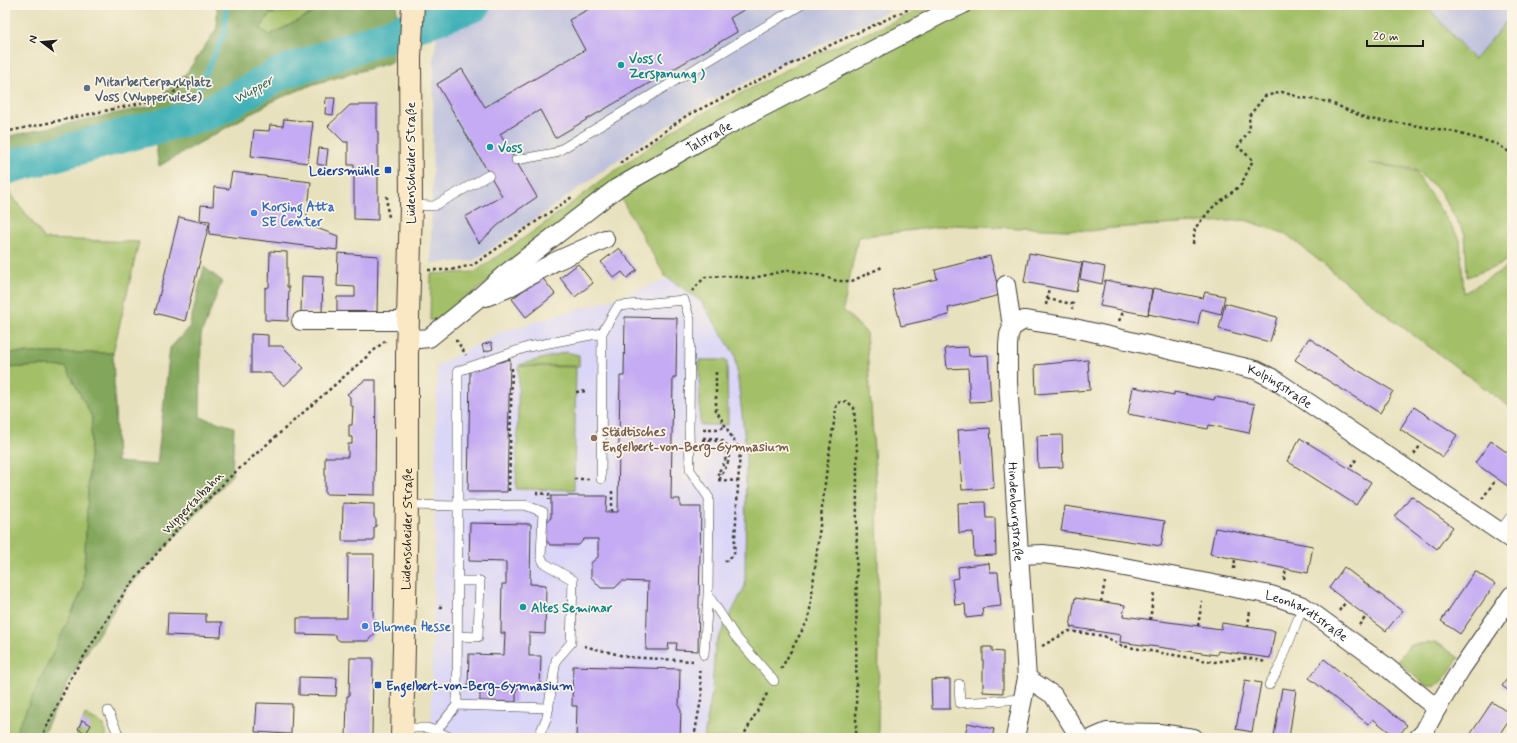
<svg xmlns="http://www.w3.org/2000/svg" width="1517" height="743" font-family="Mynerve,sans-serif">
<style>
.built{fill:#dad6f7}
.industrial{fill:#c0c2dd}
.green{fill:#a3bf67;stroke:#606e42}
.forest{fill:#82a65c;stroke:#4f613c}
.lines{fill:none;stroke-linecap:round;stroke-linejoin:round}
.stream{stroke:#40b1b7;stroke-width:5.5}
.river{stroke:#40b1b7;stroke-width:34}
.building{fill:#c4abf3}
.lane-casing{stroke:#3b3a34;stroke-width:10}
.street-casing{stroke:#3b3a34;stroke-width:20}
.secondary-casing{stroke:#3b3a34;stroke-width:24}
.path{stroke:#3b3a34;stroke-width:2.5;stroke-dasharray:3 3;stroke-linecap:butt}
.lane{stroke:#fff;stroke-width:9}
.street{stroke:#fff;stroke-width:18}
.secondary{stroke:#fae7c3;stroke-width:22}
.culture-dot{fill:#0f9aa8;stroke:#fcf5e5;stroke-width:1.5}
.service-dot{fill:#5c6f8a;stroke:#fcf5e5;stroke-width:1.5}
.transit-dot{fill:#1a4fb4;stroke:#fcf5e5;stroke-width:1.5}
.shop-dot{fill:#3f7fe0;stroke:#fcf5e5;stroke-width:1.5}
.education-dot{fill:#8d6e63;stroke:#fcf5e5;stroke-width:1.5}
.labels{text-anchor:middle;stroke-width:3.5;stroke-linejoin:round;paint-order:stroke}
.culture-label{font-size:13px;font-weight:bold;fill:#0d838f;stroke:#fcf5e5;text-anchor:start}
.service-label{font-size:13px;font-weight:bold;fill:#4e5e75;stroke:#fcf5e5;text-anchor:start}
.street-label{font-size:13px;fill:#1c1c1c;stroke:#fcf5e5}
.transit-label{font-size:13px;font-weight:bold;fill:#164399;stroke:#fcf5e5;text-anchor:end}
.shop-label{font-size:13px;font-weight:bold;fill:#366cbe;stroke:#fcf5e5;text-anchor:start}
.education-label{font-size:13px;font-weight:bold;fill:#785e54;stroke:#fcf5e5;text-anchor:start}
.water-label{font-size:14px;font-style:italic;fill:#2c5f62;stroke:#fcf5e5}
</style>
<rect width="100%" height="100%" fill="#fcf5e5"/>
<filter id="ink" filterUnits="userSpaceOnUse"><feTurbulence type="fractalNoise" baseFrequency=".025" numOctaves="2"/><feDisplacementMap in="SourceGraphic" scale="8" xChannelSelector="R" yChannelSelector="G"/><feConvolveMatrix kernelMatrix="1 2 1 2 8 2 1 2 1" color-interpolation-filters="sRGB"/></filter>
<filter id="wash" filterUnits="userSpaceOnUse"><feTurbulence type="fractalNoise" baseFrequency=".012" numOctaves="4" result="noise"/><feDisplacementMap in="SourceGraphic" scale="16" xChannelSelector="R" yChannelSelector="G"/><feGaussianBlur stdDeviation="0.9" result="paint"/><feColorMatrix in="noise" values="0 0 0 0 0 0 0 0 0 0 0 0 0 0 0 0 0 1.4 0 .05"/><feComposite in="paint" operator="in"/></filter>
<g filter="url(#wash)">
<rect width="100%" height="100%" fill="#e8e1bd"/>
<path class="built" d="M 703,266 L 741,291 L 758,509 L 725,738 L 431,738 L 437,366 L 501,332 L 610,300 Z"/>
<path class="industrial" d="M 441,5 L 900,5 L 685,113 L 545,212 L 473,261 L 431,263 L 434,56 Z
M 1426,5 L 1512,5 L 1512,15 L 1474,60 Z"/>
<path class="green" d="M 932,5 L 1426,5 L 1474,60 L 1512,15 L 1512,256 L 1500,265 L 1467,277 L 1465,234 L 1439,190 L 1414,169 L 1369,163 L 1415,171 L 1460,240 L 1464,293 L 1512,264 L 1512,406 L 1510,407 L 1385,314 L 1286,234 L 1245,220 L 1113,228 L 1090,231 L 953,225 L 858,237 L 843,310 L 866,332 L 877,495 L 879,636 L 878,738 L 704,738 L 712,691 L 715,645 L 745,586 L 746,448 L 735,355 L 701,301 L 665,276 L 613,184 L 436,322 L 430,320 L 431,274 L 475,272 L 548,221 L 609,175 L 682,124 L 811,57 Z
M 318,9 L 309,15 L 270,35 L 260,29 L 270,14 Z
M 5,186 L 45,239 L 139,242 L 113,353 L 5,353 Z
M 566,352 L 579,355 L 579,366 L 521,366 L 576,367 L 574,490 L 516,489 L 519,365 Z
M 699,360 L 727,360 L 728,425 L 700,425 Z
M 45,366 L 66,367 L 92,417 L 83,589 L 13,738 L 5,738 L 5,368 Z
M 1436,642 L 1459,658 C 1453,665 1443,683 1435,686 C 1432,687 1429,686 1425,685 L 1397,661 L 1410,645 Z
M 85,715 L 104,725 L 106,738 L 76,738 Z"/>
<path class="forest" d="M 217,5 L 291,5 L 270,14 L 260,29 L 270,35 L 309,15 L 323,5 L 397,5 L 393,62 L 314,84 L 275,100 L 159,166 L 152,121 L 152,128 L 5,168 L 5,137 L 151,106 L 188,71 L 217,28 Z
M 204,267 L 222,281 L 201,335 L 200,417 L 234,427 L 232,475 L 127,589 L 73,674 L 41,738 L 13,738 L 83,589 L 92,417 L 66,367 L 44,366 L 5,368 L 5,353 L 113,353 L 117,462 L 157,465 L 170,348 L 189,328 Z"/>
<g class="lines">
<path class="stream" d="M 185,119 L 225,32 L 226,5"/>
<path class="river" d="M 5,168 L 211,112 L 279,74 L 474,5"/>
</g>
<g id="blocks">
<path class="building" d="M 596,5 L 752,5 L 730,18 L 737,32 L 555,138 L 540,110 L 500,134 L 537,197 L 506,218 L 479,243 L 465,217 L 502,196 L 437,84 L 462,69 L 485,107 L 585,50 L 569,20 Z
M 326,98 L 335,98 L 333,115 L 325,114 Z
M 350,105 L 377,105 L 377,132 L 378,131 L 378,220 L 354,219 L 354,165 L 348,165 L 348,142 L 344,142 L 328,126 Z
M 284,119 L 313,122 L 308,163 L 251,156 L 254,130 L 269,131 L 270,125 L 283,126 Z
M 319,148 L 328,149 L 326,166 L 317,164 Z
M 232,172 L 311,182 L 306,224 L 338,236 L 337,250 L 209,234 L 210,221 L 200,220 L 201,205 L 213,206 L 214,187 L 229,189 Z
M 179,217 L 209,224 L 185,321 L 155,313 Z
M 619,248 L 637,270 L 627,278 L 622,272 L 614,278 L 601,262 Z
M 270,251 L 287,252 L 287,287 L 289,287 L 288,321 L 265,320 L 265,288 L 269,287 Z
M 338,253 L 378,256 L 377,314 L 337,313 L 337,297 L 355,297 L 355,287 L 337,286 Z
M 1029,253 L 1082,263 L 1076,292 L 1024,282 Z
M 990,256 L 1000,295 L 948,308 L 949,315 L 901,326 L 892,290 L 937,279 L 935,270 Z
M 1083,262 L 1105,267 L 1102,284 L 1080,279 Z
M 578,264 L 593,283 L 575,297 L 560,278 Z
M 302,276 L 323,277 L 322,312 L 301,312 Z
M 541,276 L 555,294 L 526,317 L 512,299 Z
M 1105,280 L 1152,289 L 1148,315 L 1100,306 Z
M 1153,288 L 1203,298 L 1205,292 L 1225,296 L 1221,314 L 1201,309 L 1198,324 L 1148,314 Z
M 1225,303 L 1277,317 L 1270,342 L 1219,329 Z
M 625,317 L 677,318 L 676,377 L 673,377 L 671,499 L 680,499 L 680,507 L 701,507 L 698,651 L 676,650 L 677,643 L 669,643 L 668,650 L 646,650 L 648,582 L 622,581 L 615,588 L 601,588 L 591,577 L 591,563 L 598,557 L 598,539 L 584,539 L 579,545 L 550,545 L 546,540 L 546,522 L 551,518 L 551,496 L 607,496 L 606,512 L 618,512 L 620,376 L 624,376 Z
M 251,334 L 268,335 L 268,346 L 282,346 L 304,368 L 284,386 L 270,373 L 251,373 Z
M 1309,338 L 1349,365 L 1393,391 L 1380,413 L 1295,360 Z
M 491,342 L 493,349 L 484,352 L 482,345 Z
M 968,347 L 969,356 L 988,355 L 991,401 L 970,402 L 968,368 L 947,369 L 945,348 Z
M 510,359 L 507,492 L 468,492 L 470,371 Z
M 1088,360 L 1090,390 L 1036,394 L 1035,365 Z
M 365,380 L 376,380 L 375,495 L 325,494 L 325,457 L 348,457 L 348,444 L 352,444 L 352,437 L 349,437 L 349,425 L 352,425 L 353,406 L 350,406 L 350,397 L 347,394 Z
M 1133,387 L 1174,395 L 1174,392 L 1214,400 L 1215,397 L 1255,404 L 1249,433 L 1209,425 L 1208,429 L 1128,414 Z
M 1414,407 L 1457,435 L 1443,457 L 1400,429 Z
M 990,428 L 994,488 L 962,490 L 958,430 Z
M 1062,435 L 1063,467 L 1038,468 L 1037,436 Z
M 1300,438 L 1371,482 L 1356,505 L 1287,461 Z
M 1491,441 L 1512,456 L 1512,489 L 1475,463 Z
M 1411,496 L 1453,527 L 1437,549 L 1395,517 Z
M 985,502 L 986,518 L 995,518 L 996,555 L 974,556 L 973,532 L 959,533 L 958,503 Z
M 343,503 L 374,504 L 374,517 L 376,520 L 376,526 L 374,528 L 374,541 L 342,541 Z
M 1065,506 L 1165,521 L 1161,546 L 1061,531 Z
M 470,523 L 531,524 L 530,584 L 546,585 L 545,634 L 529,633 L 529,656 L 541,656 L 540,687 L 516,688 L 516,702 L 480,701 L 480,687 L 468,686 L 469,654 L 504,655 L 505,633 L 501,633 L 502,584 L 506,584 L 506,562 L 469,561 Z
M 1215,528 L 1313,546 L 1308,573 L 1210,554 Z
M 348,554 L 374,554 L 373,618 L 374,619 L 374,636 L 372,636 L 368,641 L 340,641 L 337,639 L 335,635 L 297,634 L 297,618 L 347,618 Z
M 989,563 L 990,572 L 998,572 L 1001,606 L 982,608 L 983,616 L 966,618 L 965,604 L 955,605 L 952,579 L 959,578 L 958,567 Z
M 1344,567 L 1402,611 L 1386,631 L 1329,588 Z
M 1475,571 L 1495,584 L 1460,634 L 1441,621 Z
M 1075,598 L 1125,605 L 1123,616 L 1221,629 L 1222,623 L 1275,631 L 1270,658 L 1218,651 L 1217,655 L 1120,642 L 1121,635 L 1070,627 Z
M 168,613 L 206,614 L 206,622 L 222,622 L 221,637 L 167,635 Z
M 983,647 L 992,647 L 992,651 L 1003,652 L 1003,693 L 983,692 Z
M 350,658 L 373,658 L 372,738 L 346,738 L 347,696 L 349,696 Z
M 1324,659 L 1407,725 L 1397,738 L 1373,719 L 1368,724 L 1309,678 Z
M 573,666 L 680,669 L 679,708 L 681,710 L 680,738 L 576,738 L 577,706 L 572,706 Z
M 1512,672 L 1512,693 L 1502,686 Z
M 299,677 L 337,678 L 336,696 L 299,695 Z
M 950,679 L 950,709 L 932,709 L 931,680 Z
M 1245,680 L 1261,683 L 1252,732 L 1236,729 Z
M 1282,688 L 1296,690 L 1289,738 L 1274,736 Z
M 1492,702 L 1512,715 L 1497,738 L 1468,738 Z
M 257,703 L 292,704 L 291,734 L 255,732 Z
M 82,720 L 91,725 L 86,733 L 78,729 Z
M 968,723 L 994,729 L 992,738 L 964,738 Z"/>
</g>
</g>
<g filter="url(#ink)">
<use href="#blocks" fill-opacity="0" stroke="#3b3a34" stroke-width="1"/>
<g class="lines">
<g class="lane-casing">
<path id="lane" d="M 516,160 L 555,153 L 801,5
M 411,205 L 434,206 L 489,175
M 601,479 L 602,333
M 407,505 L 458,506 L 458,371 L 528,347 L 602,333 L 618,306 L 684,300 L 690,320 L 689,429 L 690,470 L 709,498 L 708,595 L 704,655
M 1500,531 L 1512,515
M 708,595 L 735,636 L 774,681
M 458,636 L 478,637 L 480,581 L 458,581
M 959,684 L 960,703 L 1023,699
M 1269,685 L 1278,670 L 1303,606
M 457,705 L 549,708
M 108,711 L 120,738
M 403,728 L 427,728 L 436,731 L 457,705 L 458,506 L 525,505 L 543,512 L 541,557 L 544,563 L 573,580 L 571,643 L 556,660 L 547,717 L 538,738
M 436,731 L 452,738"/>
</g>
<g class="street-casing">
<g id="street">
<path id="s1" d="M 1006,285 L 1012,327 L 1009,335 L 1008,345 L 1008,382 L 1027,678 L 1015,738"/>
<path d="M 486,297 L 506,289 L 554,262 L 605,239"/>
<path d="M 301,321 L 408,321"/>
<path id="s2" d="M 1012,327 L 1024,320 L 1070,327 L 1256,370 L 1272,378 L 1512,540"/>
<path id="s3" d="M 408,340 L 429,338 L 476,300 L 504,275 L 617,188 L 721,129 L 942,14 L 962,5"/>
<path id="s4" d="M 1020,555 L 1043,554 L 1082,559 L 1271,595 L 1303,606 L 1383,664 L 1425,699 L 1437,708 L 1461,669 L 1512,595"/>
<path d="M 1027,678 L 1053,695 L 1080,738"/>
<path d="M 1093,738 L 1107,732 L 1159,733 L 1194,738"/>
<path d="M 1418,738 L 1424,732 L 1437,708"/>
</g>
</g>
<g class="secondary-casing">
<g id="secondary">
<path id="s5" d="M 402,738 L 407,505 L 407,355 L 411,205 L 410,57 L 413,5"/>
</g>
</g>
<path class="path" d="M 5,132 L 170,97 L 187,78
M 620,163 L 686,116 L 811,54 L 911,8
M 387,196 L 387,208 L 389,217
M 1193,244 L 1195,228 L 1213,207 L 1241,185 L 1253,160 L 1238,147 L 1250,129 L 1249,116 L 1265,96 L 1282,92 L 1299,97 L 1329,102 L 1368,119 L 1406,124 L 1450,131 L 1497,144 L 1512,154
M 428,270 L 450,270 L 473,265 L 572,197
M 692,291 L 705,277 L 727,276 L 753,278 L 789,270 L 823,276 L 837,281 L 852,281 L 882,267
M 1047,299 L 1073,304 L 1072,309
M 1046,305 L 1049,287
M 1119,321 L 1124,310
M 455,341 L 457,341 L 466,355
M 716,372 L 716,410 L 740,451 L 734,555 L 723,563
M 576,392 L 587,391
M 703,429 L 720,429 L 725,426
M 703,438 C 708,438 714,438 719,439 C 730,443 731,458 726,467 C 724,472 720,474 720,480
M 702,440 C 707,440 713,440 717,441 C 733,446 725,466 717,473 L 720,475
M 1414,454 L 1420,446
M 1351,467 L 1357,458
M 574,479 L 589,479
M 718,480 L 738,481
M 509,491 L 512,366
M 536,493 L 549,494 L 549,500
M 1482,499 L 1495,481
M 612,512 L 612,488
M 1234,569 L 1235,559
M 1284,580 L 1286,568
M 1101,602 L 1105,582
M 439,607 L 445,607
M 1339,611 L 1345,603
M 1150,620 L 1154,592
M 1359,625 L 1365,618
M 1198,626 L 1202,601
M 1248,627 L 1250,610
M 584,646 L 628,657 L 693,661
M 1042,646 L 1069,631 L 1104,636 L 1122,646 L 1214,662 L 1247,658 L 1266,662
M 781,669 L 809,618 L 827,467 L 837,403 L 847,401 L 854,408 L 857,451 L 856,738
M 41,738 L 73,674 L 114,608 L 127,589 L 175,532 L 232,475 L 387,339
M 694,738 L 702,694 L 699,668
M 742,738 L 768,692"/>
<use href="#lane" class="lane"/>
<use href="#street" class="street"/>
<use href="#secondary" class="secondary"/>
</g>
</g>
<g class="culture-dot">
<circle cx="621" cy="65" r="4"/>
<circle cx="490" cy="147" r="4"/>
<circle cx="523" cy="607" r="4"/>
</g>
<circle class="service-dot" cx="87" cy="88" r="4"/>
<g class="transit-dot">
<rect x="384" y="166" width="8" height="8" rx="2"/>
<rect x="374" y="681" width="8" height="8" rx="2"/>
</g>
<g class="shop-dot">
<circle cx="254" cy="213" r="4"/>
<circle cx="365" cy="626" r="4"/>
</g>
<circle class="education-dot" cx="594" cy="438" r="4"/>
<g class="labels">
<g class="culture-label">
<text x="629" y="63">Voss (<tspan x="629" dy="15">Zerspanung )</tspan></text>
<text x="498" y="152">Voss</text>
<text x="531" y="612">Altes Seminar</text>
</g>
<g class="service-label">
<text x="95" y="86">Mitarbeiterparkplatz<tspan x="95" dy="15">Voss (Wupperwiese)</tspan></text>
</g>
<g class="street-label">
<text dy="5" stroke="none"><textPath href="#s3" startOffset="367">Talstraße</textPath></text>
<text transform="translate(410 163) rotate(-90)" y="5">Lüdenscheider Straße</text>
<text dy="5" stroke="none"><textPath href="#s2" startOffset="280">Kolpingstraße</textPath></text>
<text transform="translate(192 502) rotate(-46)" y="5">Wippertalbahn</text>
<text dy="5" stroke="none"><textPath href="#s1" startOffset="228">Hindenburgstraße</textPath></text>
<text dy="5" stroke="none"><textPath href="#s5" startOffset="209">Lüdenscheider Straße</textPath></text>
<text dy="5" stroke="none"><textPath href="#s4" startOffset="296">Leonhardtstraße</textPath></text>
</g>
<g class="transit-label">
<text x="380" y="175">Leiersmühle</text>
<text x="386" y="690" text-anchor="start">Engelbert-von-Berg-Gymnasium</text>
</g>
<g class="shop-label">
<text x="262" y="211">Korsing Atta<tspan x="262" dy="15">SE Center</tspan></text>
<text x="373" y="631">Blumen Hesse</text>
</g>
<g class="education-label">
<text x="602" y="436">Städtisches<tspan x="602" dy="15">Engelbert-von-Berg-Gymnasium</tspan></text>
</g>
<g class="water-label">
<text transform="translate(253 89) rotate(-29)" y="5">Wupper</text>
</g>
</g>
<rect width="1517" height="743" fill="none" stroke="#fcf5e5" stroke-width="20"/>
<g transform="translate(42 42) rotate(286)" stroke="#fcf5e5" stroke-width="3" paint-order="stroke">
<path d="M0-3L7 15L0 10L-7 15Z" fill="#1c1c1c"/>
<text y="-6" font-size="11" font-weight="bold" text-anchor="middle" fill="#1c1c1c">N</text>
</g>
<path d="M1367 40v6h56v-6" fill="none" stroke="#1c1c1c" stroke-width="2"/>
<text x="1373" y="40" font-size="12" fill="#1c1c1c" stroke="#fcf5e5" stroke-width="3" paint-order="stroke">20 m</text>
</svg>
